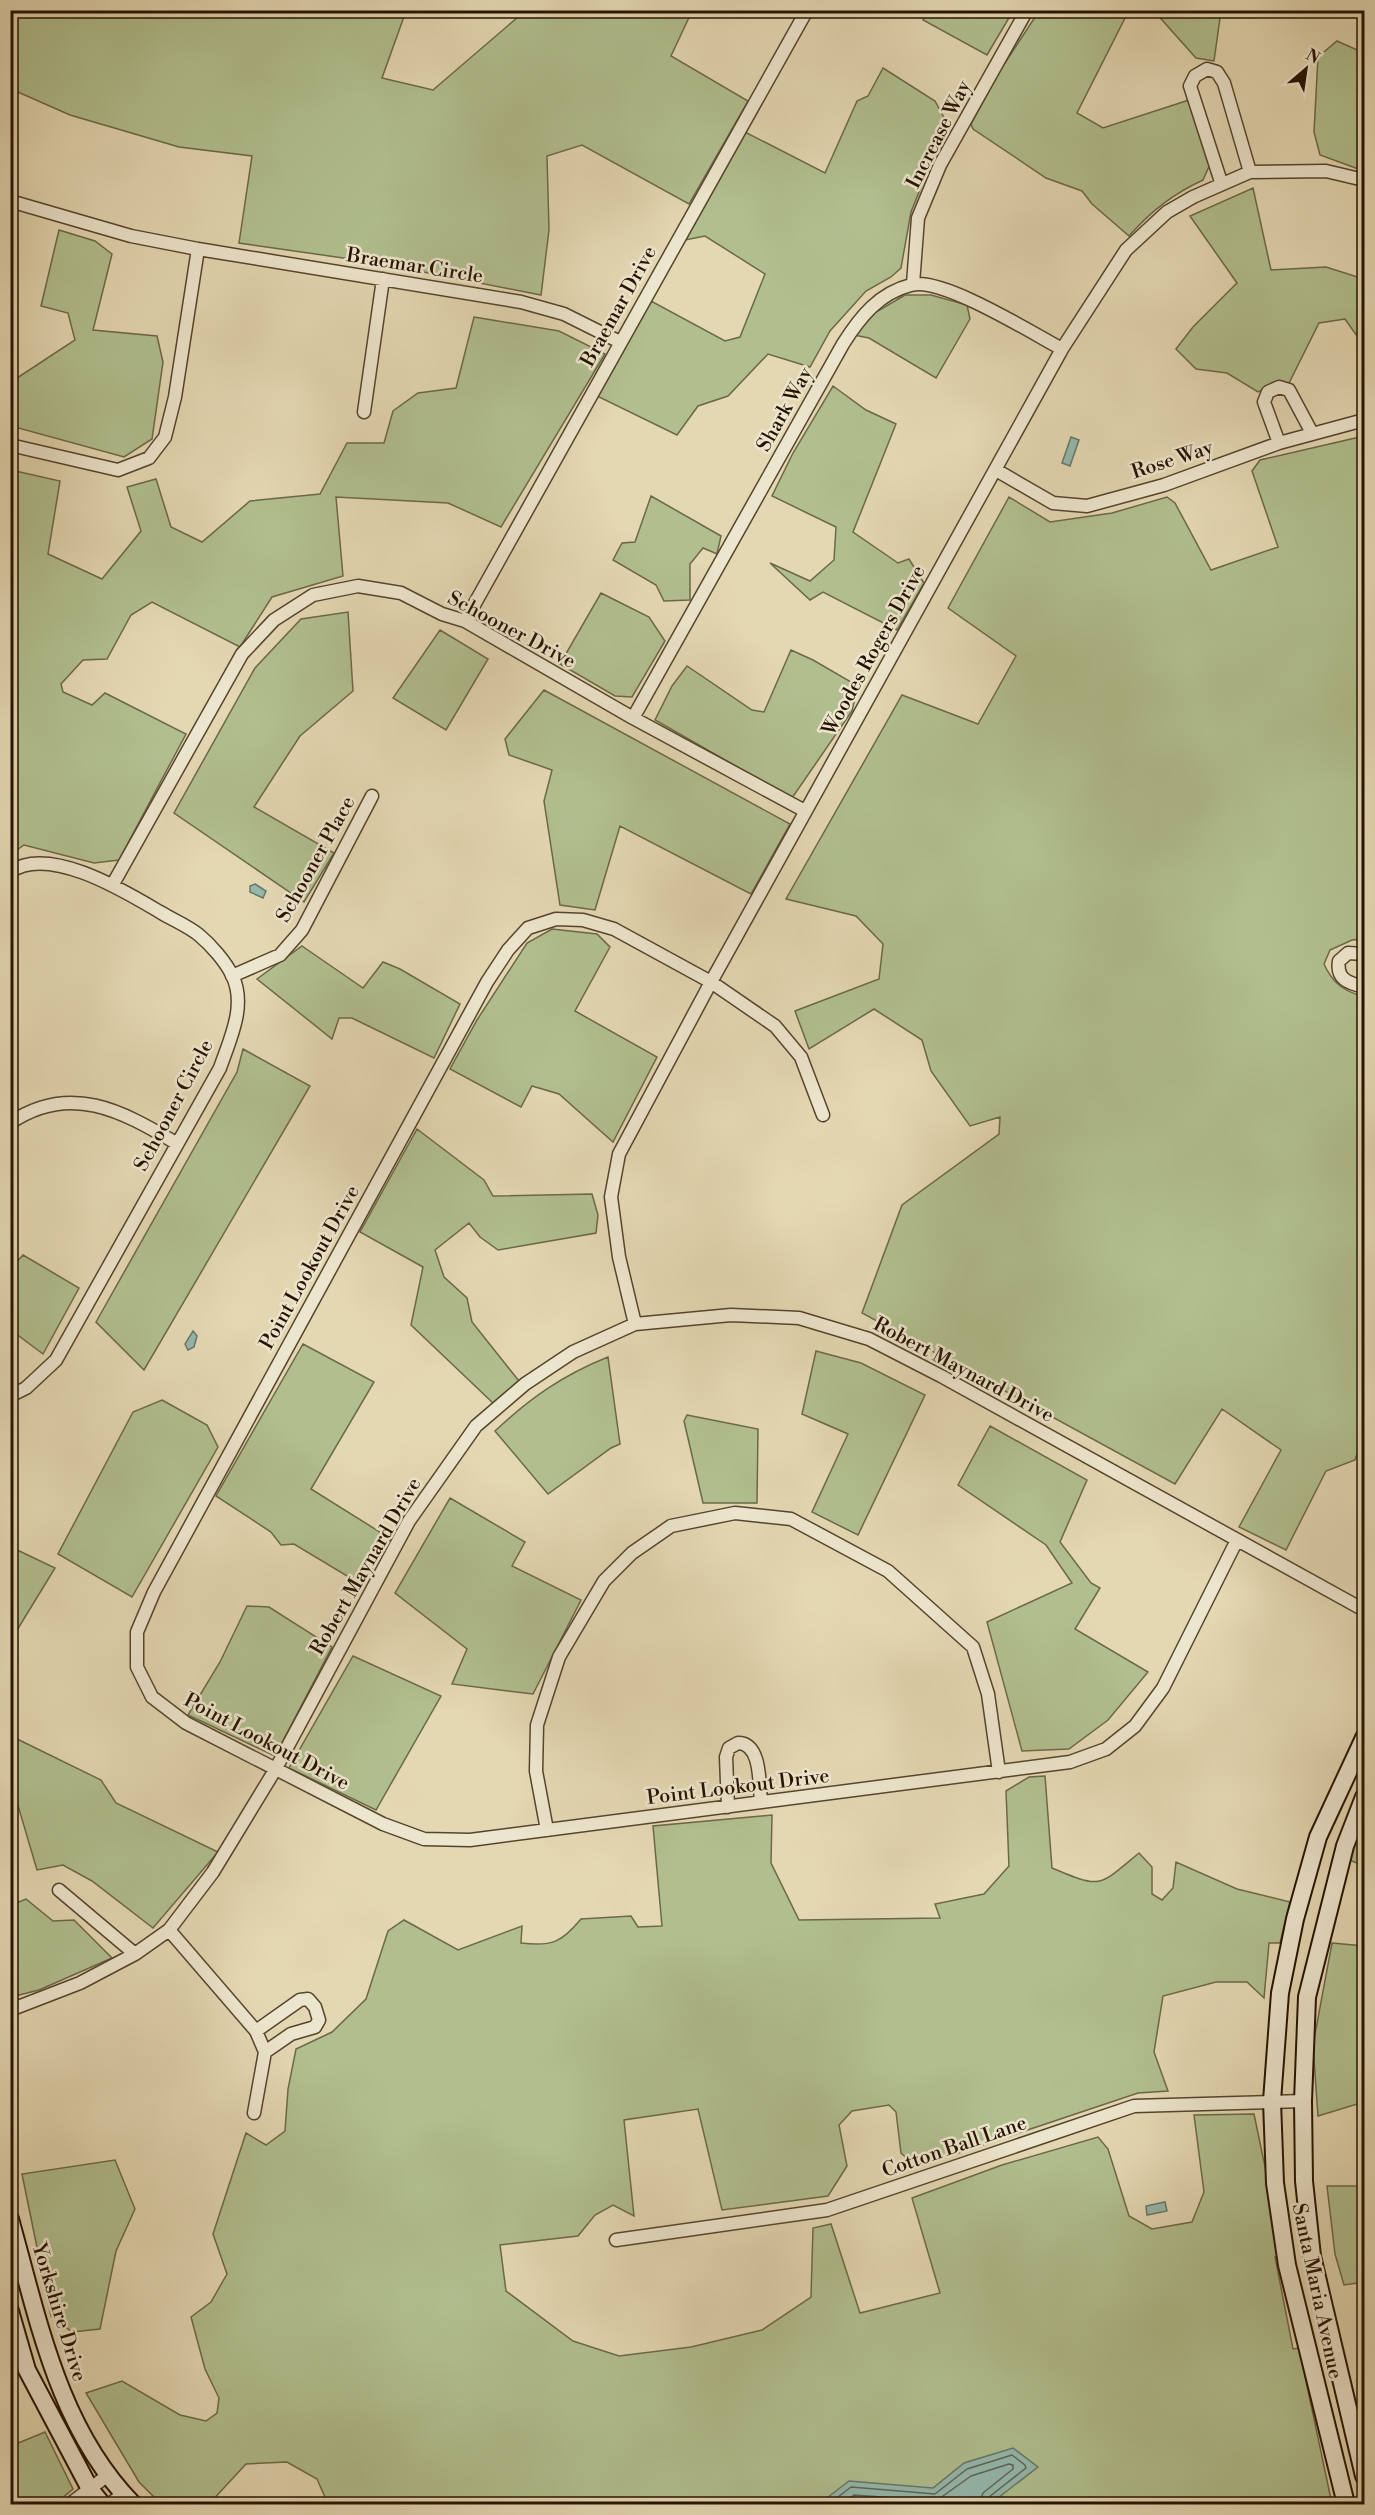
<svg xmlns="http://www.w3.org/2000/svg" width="1375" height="2515" font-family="'Libre Bodoni',serif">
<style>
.green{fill:#b1bf8f;stroke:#6c6848;stroke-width:1.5}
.water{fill:#95b9ae;stroke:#697668;stroke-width:1.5}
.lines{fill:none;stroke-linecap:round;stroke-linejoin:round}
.shore{stroke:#5e6657;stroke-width:1.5}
.street-casing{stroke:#56442d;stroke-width:15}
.secondary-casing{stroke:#261200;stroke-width:20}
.street{stroke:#ede6ce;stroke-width:12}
.secondary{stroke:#ede6ce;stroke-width:16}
.labels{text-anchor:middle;stroke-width:5;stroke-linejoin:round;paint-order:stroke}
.street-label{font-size:20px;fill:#261200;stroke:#ede6ce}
</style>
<rect width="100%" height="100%" fill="#e4d8b3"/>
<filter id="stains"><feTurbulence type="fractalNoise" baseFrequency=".00333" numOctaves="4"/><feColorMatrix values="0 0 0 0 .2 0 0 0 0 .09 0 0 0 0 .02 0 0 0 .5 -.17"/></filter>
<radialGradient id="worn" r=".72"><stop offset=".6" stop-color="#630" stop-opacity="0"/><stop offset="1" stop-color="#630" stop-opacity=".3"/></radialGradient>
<path class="green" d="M 928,10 L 1013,10 L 1013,11 L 987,55 L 923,20 Z
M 692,11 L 671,56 L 748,101 L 689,204 L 582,145 L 547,156 L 549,230 L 541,295 L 378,263 L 239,243 L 252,156 L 179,147 L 70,115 L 11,89 L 11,11 L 406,11 L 382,78 L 433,90 L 525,11 Z
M 1039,11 L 1119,11 L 1125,18 L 1077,113 L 1103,128 L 1189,100 L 1211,162 L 1203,180 C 1173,194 1151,211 1129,236 L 1092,204 L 1082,191 L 1046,178 L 973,129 L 971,124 L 1001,69 Z
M 1154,11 L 1221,11 L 1214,61 L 1196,58 Z
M 1337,41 L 1364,53 L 1364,159 L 1361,170 L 1320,155 L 1314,132 L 1318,57 Z
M 883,68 L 935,101 L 947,123 L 911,212 L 901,268 L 891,277 L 866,291 L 830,331 L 810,367 L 768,354 L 728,396 L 698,406 L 677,435 L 597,396 L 651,301 L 725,341 L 740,337 L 765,274 L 705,236 L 685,240 L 745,132 L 825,173 L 857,101 L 868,96 Z
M 1253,188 L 1271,270 L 1326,267 L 1364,279 L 1364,346 L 1345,319 L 1319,323 L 1289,383 L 1275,384 L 1258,392 L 1227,373 L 1196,369 L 1176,349 L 1193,327 L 1237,283 L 1190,216 Z
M 59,230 L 95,241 L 112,254 L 93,330 L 157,336 L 163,362 L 152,439 L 124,457 L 11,426 L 11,382 L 75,340 L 68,313 L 41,306 Z
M 905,295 L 931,295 L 967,305 L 970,319 L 936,378 L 869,338 L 854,335 L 876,312 Z
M 474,317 L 559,331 L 605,354 L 501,527 L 448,503 L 336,497 L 343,576 L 272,597 L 240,647 L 152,602 L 131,615 L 107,659 L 83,660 L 61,684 L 63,692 L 92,705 L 105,693 L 186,734 L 119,860 L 94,863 L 24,845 L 11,854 L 11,470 L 60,481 L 48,554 L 102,579 L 141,531 L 127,487 L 156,479 L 171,527 L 202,542 L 250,501 L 320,494 L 347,443 L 384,443 L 393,411 L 418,393 L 456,388 Z
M 833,386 L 866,410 L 896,424 L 853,532 L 898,563 L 909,559 L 924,583 L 897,630 L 823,592 L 810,600 L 770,563 L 810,581 L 834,560 L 836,527 L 772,496 L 793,453 Z
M 1364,436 L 1364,939 L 1352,940 L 1330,950 L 1324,964 C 1333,984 1344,991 1364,997 L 1364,1448 L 1360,1446 L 1355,1460 L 1326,1471 L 1286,1550 L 1239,1527 L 1281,1450 L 1222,1409 L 1175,1484 L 862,1313 L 902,1205 L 999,1134 L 1000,1117 L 970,1126 L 931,1071 L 922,1040 L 874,1009 L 809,1049 L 795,1011 L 879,979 L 883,944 L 856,916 L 786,899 L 902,695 L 978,724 L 1016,656 L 948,608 L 1009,497 L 1050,522 L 1112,513 L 1167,497 L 1175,503 L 1211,570 L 1278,547 L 1252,471 L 1260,460 Z
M 651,496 L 721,536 L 717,554 L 703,548 L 690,564 L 690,600 L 664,601 L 656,585 L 613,560 L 622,543 L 635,542 Z
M 601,593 L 649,617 L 665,641 L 632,697 L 615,696 L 560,664 Z
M 348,612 L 353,691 L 300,736 L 254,807 L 334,853 L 304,902 L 174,813 L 255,668 L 301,619 Z
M 440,630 L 488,659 L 446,730 L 393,698 Z
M 791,650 L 813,660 L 858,686 L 852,711 L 792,798 L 655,720 L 672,686 L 687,666 L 752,710 L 764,712 Z
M 544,690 L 790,824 L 751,894 L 620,826 L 595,910 L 560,905 L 544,801 L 552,770 L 509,755 L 505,739 Z
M 552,929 L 597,934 L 610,947 L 575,1011 L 657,1057 L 613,1142 L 559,1094 L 532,1086 L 521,1107 L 450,1069 L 477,1020 L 527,943 Z
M 302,946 L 363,988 L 383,962 L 400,969 L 460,1004 L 434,1058 L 352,1018 L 339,1018 L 332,1039 L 257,979 Z
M 243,1049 L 310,1086 L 144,1370 L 96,1322 L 237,1072 Z
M 417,1129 L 484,1180 L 493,1196 L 592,1194 L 598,1215 L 596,1233 L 498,1250 L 480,1237 L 469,1223 L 435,1250 L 444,1277 L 467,1298 L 472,1322 L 519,1381 L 493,1403 L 411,1325 L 423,1267 L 360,1232 Z
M 23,1255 L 79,1288 L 43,1354 L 11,1330 L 11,1268 Z
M 303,1344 L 374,1382 L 311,1489 L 391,1539 L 362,1585 L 294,1544 L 281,1545 L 271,1532 L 216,1496 Z
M 816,1351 L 861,1363 L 925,1395 L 858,1535 L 812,1512 L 848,1434 L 802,1414 Z
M 608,1357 L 620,1444 L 611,1448 L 548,1494 L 495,1431 C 530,1398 563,1375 608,1357 Z
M 162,1400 L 207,1425 L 218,1447 L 132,1597 L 58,1554 L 133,1412 Z
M 687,1415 L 758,1429 L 757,1503 L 703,1503 L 684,1421 Z
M 990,1426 L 1087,1480 L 1060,1542 L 1091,1583 L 1100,1588 L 1075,1629 L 1148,1672 L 1108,1720 L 1069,1749 L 1022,1751 L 987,1622 L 1072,1583 L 1046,1545 L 958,1485 Z
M 450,1498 L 525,1542 L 512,1566 L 581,1600 L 533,1694 L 452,1684 L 467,1649 L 395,1593 Z
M 11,1547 L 55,1568 L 11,1640 Z
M 247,1606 L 269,1607 L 332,1647 L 275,1756 L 188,1715 L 220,1662 Z
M 353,1656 L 441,1696 L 376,1810 L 289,1768 Z
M 11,1736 L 101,1780 L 116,1803 L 218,1852 L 153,1928 L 92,1881 L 63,1865 L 37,1870 L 11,1782 Z
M 1045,1776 L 1052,1868 C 1102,1889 1098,1887 1139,1853 L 1152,1867 L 1152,1894 L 1162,1900 L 1173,1888 L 1176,1862 L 1237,1889 L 1290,1902 L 1280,1943 L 1269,1943 L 1264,1998 L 1247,1982 L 1216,1982 L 1163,1996 L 1154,2052 L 1168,2091 L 1138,2093 L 917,2167 L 901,2153 L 896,2112 L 889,2105 L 852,2111 L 839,2125 L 847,2166 L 828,2196 L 722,2210 L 698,2109 L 624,2120 L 634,2216 L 613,2205 L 595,2215 L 578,2236 L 500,2245 L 506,2291 L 573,2341 L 619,2356 L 691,2347 L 762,2330 L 811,2297 L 813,2228 L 831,2224 L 860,2313 L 940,2293 L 912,2198 L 1002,2165 L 1098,2137 L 1108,2149 L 1129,2216 L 1152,2229 L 1192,2222 L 1204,2192 L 1194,2115 L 1254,2114 L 1283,2253 L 1275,2257 L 1293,2349 L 1299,2348 L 1332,2504 L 746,2504 L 732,2498 L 731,2504 L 328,2504 L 317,2479 L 287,2462 L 246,2464 L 209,2504 L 161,2504 L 139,2482 L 86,2393 L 122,2381 L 180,2415 L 206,2421 L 217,2413 L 219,2398 L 205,2369 L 191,2317 L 211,2302 L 227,2274 L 213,2234 L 246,2133 L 266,2145 L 285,2131 L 288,2089 L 296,2049 L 332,2032 L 366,1999 L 388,1931 L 404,1920 L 458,1950 L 522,1926 L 521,1943 C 552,1947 562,1942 581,1919 L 631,1916 L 638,1927 L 662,1926 L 653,1826 L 772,1815 L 771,1863 L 799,1920 L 940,1918 L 935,1904 L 984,1894 L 1009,1866 L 1006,1791 L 1029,1777 Z
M 1364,1825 L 1364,1866 L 1347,1859 Z
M 26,1899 L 53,1921 L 74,1920 L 112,1958 L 39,1990 L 11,1997 L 11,1905 Z
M 1332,1943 L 1364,1946 L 1364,2102 L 1318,2116 L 1313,2045 Z
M 115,2160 L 135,2209 L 116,2251 L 100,2329 L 72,2332 L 51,2316 L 22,2174 Z
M 1327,2186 L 1364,2186 L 1364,2282 L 1344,2285 L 1335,2254 Z
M 45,2432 L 73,2489 L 55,2504 L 11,2504 L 11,2446 Z"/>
<path class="water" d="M 1071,437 L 1079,440 L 1070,466 L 1062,463 Z
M 255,884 L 266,891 L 263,898 L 250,892 L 250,886 Z
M 193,1331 L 197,1336 L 194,1347 L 188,1350 L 185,1344 Z
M 1165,2202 L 1167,2211 L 1147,2215 L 1146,2206 Z
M 1013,2448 L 1038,2467 L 990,2504 L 819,2504 L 849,2481 L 933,2488 L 964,2463 Z"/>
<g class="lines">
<path class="shore" d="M 829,2504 L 851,2487 L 935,2494 L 967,2469 L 1012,2455 L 1025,2465 L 1026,2468 L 989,2497 L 987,2504
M 841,2504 L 854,2495 L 936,2501 L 971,2476 L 1009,2464 L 1013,2465 L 1013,2469 L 983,2493 L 979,2504"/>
<g class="street-casing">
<path id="street" d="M 1221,182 L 1190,86 L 1195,76 L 1207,69 L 1217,72 L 1224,83 L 1250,172
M 10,201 L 131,236 L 198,249 L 521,302 L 564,314 L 620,342
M 913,284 L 918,218 L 940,165 L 1027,10
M 364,412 L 383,279
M 1279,443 L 1264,402 L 1268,392 L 1279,387 L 1289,390 L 1312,433
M 10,445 L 118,470 L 149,458 L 165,437 L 175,397 L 198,249
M 996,470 L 1053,503 L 1087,506 L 1164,485 L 1279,443 L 1364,420
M 465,621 L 807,10
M 633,718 L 843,344 C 860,317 879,293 911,285 C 941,276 1032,333 1062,349
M 10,872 C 49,844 126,892 160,912 C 173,920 188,926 199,935 C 211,945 225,961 232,975 C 247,1005 230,1039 220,1068 L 56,1360 L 26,1388 L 10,1396
M 113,884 L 242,654 L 274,620 L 313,595 L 358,586 L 401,593 L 442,614 L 465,621 L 633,718 L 805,811
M 1364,954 L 1348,953 L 1339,961 C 1336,979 1348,983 1364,987
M 232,976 L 280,955 L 302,930 L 372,796
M 823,1115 L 801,1057 L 775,1026 L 711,982 L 614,929 L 583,920 L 556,919 L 528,928 L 508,950 L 487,982 L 154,1592 L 137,1632 L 137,1667 L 152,1697 L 186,1723 L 383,1824 L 424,1839 L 470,1840 L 1070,1762 L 1106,1749 L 1135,1726 L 1163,1688 L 1237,1540
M 10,1123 C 70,1082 122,1111 176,1143
M 635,1324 L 619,1257 L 611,1197 L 619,1154 L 711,982 L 1062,349 L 1126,250 L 1167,212 L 1193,197 L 1250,172 L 1326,171 L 1364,180
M 728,1807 L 726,1757 L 729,1748 L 738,1743 C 762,1743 759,1785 761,1802
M 547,1830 L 536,1771 L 537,1725 L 559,1657 L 604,1581 L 632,1553 L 671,1526 L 735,1513 L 791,1519 L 888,1571 L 973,1647 L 988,1694 L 999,1772
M 59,1890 L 135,1954
M 169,1930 L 256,2031 L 265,2052 L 254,2113
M 10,2010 L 80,1983 L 135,1954 L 169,1930 L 213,1872 L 275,1770 L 409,1521 L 476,1426 L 525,1384 L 573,1352 L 635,1324 L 731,1315 L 799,1318 L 869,1339 L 941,1376 L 1364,1610
M 256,2031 L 300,2000 L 308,1999 L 315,2007 L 319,2020 L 315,2027 L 291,2034 L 265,2052
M 616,2240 L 827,2210 L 1134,2106 L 1303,2101
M 1352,2423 L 1364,2420
M 70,2504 L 108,2475
M 110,2504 L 123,2494"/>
</g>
<g class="secondary-casing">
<path id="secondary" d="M 1364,1797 L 1345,1846 L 1307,1997 L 1303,2101 L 1304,2181 L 1312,2256 L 1364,2476
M 10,2219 C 38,2318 58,2428 133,2504
M 10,2311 L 27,2370 L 90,2489 L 102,2504
M 1346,2504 L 1287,2265 L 1275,2183 L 1272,2101 L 1280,1993 L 1295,1919 L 1318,1837 L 1364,1738"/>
</g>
<use href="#street" class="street"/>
<use href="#secondary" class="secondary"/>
</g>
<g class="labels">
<g class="street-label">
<text transform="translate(938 134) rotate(-63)" y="7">Increase Way</text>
<text transform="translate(415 265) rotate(9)" y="7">Braemar Circle</text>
<text transform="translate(618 306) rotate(-61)" y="7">Braemar Drive</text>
<text transform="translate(784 409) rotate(-61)" y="7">Shark Way</text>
<text transform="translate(1172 459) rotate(-18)" y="7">Rose Way</text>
<text transform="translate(512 629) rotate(28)" y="7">Schooner Drive</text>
<text transform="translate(873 650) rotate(-61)" y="7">Woodes Rogers Drive</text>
<text transform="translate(315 859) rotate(-61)" y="7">Schooner Place</text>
<text transform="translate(173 1105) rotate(-62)" y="7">Schooner Circle</text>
<text transform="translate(309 1267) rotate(-61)" y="7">Point Lookout Drive</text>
<text transform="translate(964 1369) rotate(28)" y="7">Robert Maynard Drive</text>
<text transform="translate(365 1566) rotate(-60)" y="7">Robert Maynard Drive</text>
<text transform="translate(267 1741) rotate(28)" y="7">Point Lookout Drive</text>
<text transform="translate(738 1786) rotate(-7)" y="7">Point Lookout Drive</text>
<text transform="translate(954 2146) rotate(-19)" y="7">Cotton Ball Lane</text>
<text transform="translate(1318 2291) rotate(78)" y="7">Santa Maria Avenue</text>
<text transform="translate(60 2312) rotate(73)" y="7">Yorkshire Drive</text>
</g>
</g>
<rect width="1375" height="2515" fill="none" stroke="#e4d8b3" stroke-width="36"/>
<rect x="12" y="12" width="1351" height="2491" fill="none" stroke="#261200" stroke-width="3"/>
<rect x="18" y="18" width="1339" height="2479" fill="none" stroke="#261200" stroke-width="1.5"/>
<g transform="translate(1306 69) rotate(29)" stroke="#ede6ce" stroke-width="4.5" paint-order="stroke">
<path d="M0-4.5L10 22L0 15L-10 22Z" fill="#261200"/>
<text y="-9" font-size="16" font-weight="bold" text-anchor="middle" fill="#261200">N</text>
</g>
<rect width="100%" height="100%" filter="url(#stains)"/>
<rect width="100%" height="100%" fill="url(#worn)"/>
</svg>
